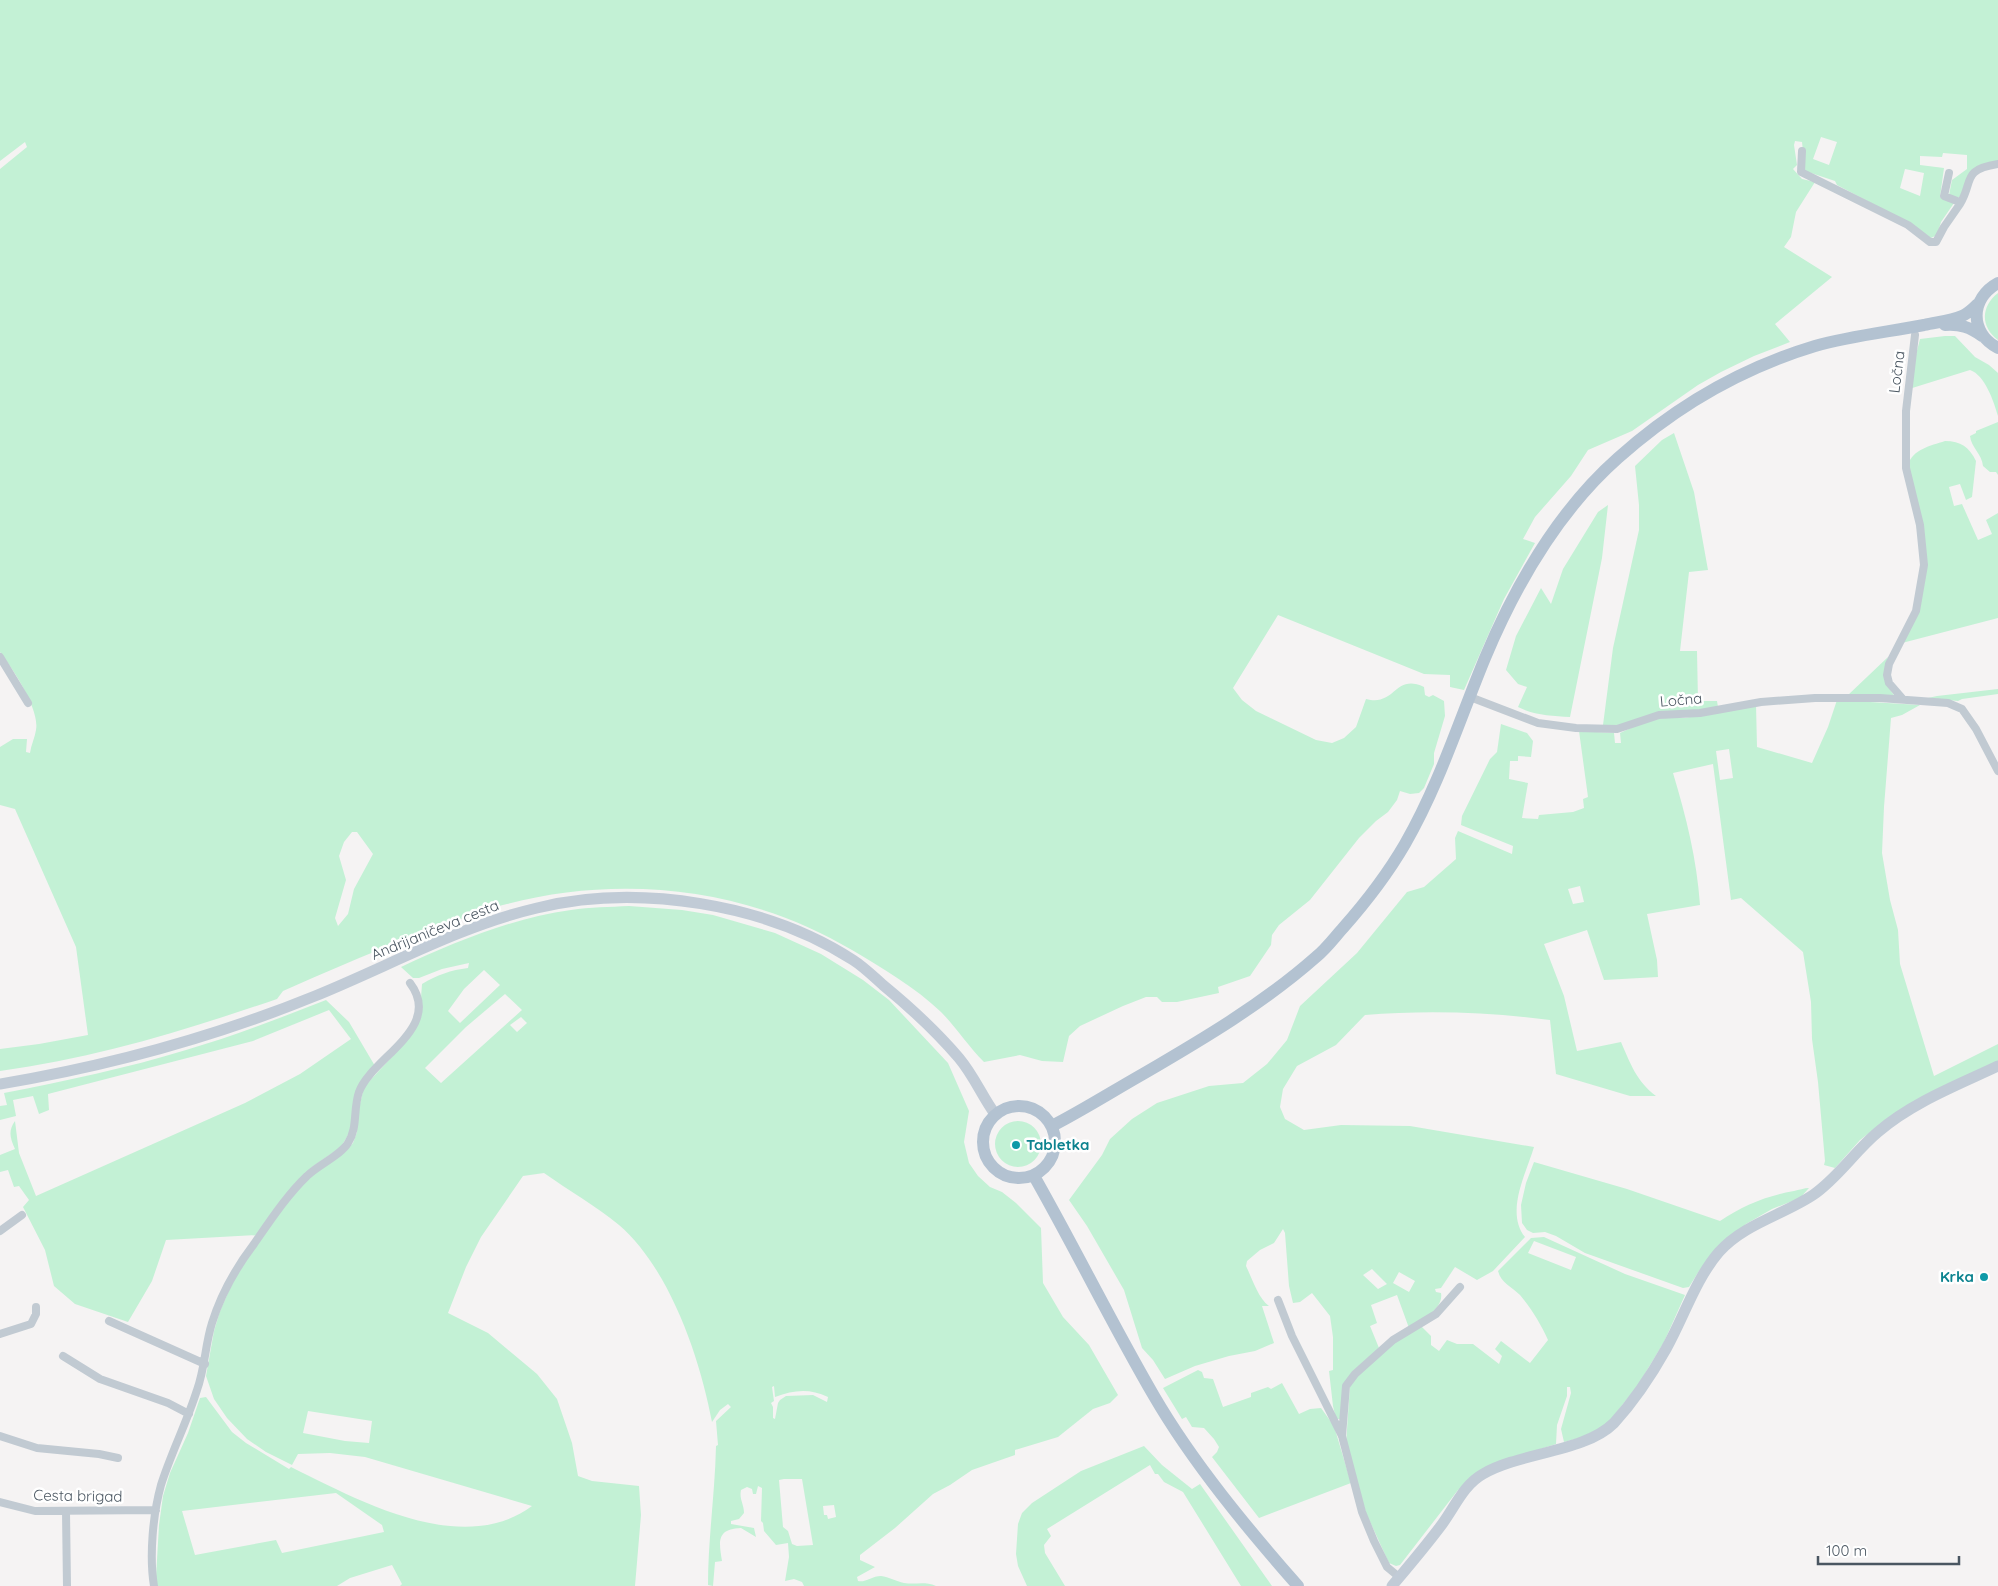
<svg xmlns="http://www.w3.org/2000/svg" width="1998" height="1586" font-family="Quicksand,sans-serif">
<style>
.green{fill:#c3f1d5;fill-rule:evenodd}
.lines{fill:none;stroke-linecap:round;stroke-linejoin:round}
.street{stroke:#c1cad2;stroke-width:8}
.secondary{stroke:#c1cbd6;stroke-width:11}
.primary{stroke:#b3c2d1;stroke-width:12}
.culture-dot{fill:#0f9aa8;stroke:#fff;stroke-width:2}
.labels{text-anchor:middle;stroke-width:5;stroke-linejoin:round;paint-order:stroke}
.street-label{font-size:15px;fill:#4a5661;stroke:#fff}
.culture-label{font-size:15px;font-weight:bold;fill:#0d838f;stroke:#fff;text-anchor:start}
</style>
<rect width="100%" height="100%" fill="#f5f3f3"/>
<path class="green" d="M 0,0 L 1998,0 L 1998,162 C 1972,170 1969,167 1962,195 L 1958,198 L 1949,195 L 1952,180 L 1967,169 L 1967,155 L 1943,153 L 1942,157 L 1920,156 L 1920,165 L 1944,168 L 1940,197 L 1954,203 L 1941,222 L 1937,235 L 1931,238 L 1875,205 L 1837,185 L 1835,181 L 1808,172 L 1805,170 L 1802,142 L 1795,141 L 1794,145 L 1797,165 L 1793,169 L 1802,179 L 1815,182 L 1796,212 L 1791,237 L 1784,247 L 1832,277 L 1775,324 L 1790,342 L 1754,356 L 1721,372 L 1698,385 L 1632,431 L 1588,450 L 1571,476 L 1535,517 L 1523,539 L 1535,543 L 1504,599 L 1464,690 L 1450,687 L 1450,675 L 1424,674 L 1278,615 L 1233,688 L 1242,700 L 1256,711 L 1316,740 L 1332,743 L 1344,738 L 1356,727 L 1366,699 C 1396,707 1394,673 1424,687 L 1425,695 L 1429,697 L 1433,695 L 1444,701 L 1445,716 L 1434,753 L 1434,764 L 1424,788 L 1419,793 L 1410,794 L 1400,791 L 1397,800 L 1388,812 L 1376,821 L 1359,838 L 1310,900 L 1279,925 L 1272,935 L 1271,945 L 1250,976 L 1218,987 L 1219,993 L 1177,1002 L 1162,1002 L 1157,997 L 1146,997 L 1123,1006 L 1080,1026 L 1069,1036 L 1063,1062 L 1042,1061 L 1020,1055 L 984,1062 C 968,1046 956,1027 941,1012 C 915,987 882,968 852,950 C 748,888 623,874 507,904 C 495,907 482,910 470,915 C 463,918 456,922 449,925 C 435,931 420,935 405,940 C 364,955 324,973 283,991 L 277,999 C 186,1030 96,1058 0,1071 L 0,1049 L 39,1044 L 88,1035 L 76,947 L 15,809 L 0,805 L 0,747 L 13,739 L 27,739 L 26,752 L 30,753 C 31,745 35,737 36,730 C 40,709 12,668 0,652 L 0,169 L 27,147 L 25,142 L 0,161 ZM 1821,137 L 1837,142 L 1829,165 L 1813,159 ZM 1905,169 L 1924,173 L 1920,196 L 1900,188 ZM 352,832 L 357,832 L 373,854 L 354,889 L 348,914 L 338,926 L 335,918 L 346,880 L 339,856 L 344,842 Z
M 1998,293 L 1998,340 C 1980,327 1981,306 1998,293 Z
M 1945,336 L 1955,336 L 1975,357 L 1989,365 L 1998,373 L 1998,416 C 1994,402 1985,375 1970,370 L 1909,389 L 1911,374 L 1920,339 Z
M 1998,422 L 1998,475 L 1996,472 L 1990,472 L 1983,466 C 1982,454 1971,447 1970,436 L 1976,433 L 1976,431 Z
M 1674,433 L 1694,492 L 1708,570 L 1689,572 L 1680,651 L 1697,651 L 1698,701 L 1717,701 L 1718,707 L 1623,725 L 1603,725 L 1613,648 L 1639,530 L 1639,505 L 1635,466 L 1662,440 Z
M 1945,441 C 1961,441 1969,447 1976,461 L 1972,497 L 1966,500 L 1960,484 L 1949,487 L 1954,506 L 1962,504 L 1978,540 L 1992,534 L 1986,520 L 1998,513 L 1998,618 L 1902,643 L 1924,579 L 1908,465 C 1913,449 1930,446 1945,441 Z
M 1608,505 L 1602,558 L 1570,717 C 1552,716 1534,715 1518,707 L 1527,687 L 1518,684 L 1506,670 L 1516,636 L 1541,588 L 1551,604 L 1563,569 L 1598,512 Z
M 1888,657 C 1883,672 1884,682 1894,695 L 1874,697 L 1847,696 Z
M 1998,689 L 1998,694 L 1962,699 L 1958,701 L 1928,698 L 1937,696 Z
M 1837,700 L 1920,705 L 1902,715 L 1891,718 L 1884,807 L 1882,853 L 1890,900 L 1898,930 L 1900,964 L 1934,1076 L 1998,1044 L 1998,1063 L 1882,1123 L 1860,1140 L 1835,1168 L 1824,1165 L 1825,1161 L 1818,1082 L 1812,1039 L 1811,1002 L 1803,952 L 1741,898 L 1731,900 L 1713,764 L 1673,773 C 1686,816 1697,860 1700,905 L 1647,914 L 1657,960 L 1658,977 L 1604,980 L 1587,930 L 1544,944 L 1564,996 L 1577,1051 L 1621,1042 C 1630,1063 1637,1082 1656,1096 L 1630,1096 L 1556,1074 L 1550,1020 C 1490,1012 1426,1010 1365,1015 L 1336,1045 L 1297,1066 L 1283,1089 L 1280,1107 L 1285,1119 L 1304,1130 L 1341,1125 L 1410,1126 L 1534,1147 C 1526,1174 1505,1212 1525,1237 L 1493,1271 L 1477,1280 L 1455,1267 L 1441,1288 L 1435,1289 L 1436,1292 L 1441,1293 C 1444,1309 1421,1321 1409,1328 L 1397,1295 L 1371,1305 L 1377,1323 L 1370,1326 L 1379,1348 L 1352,1372 L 1344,1385 L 1342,1419 L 1336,1419 L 1333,1406 L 1329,1371 L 1333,1370 L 1333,1337 L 1330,1316 L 1312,1293 L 1300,1302 L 1293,1303 L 1289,1286 L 1285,1233 L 1283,1229 L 1274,1243 L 1260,1250 L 1247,1261 L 1246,1266 C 1252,1278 1258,1298 1269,1306 L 1262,1306 L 1274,1343 L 1255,1351 L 1229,1356 L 1195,1366 L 1165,1379 L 1153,1360 L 1142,1348 L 1124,1290 L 1087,1226 L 1069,1200 L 1102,1155 L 1110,1139 L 1132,1119 L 1157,1103 L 1209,1086 L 1243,1083 L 1267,1064 L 1287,1040 L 1300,1006 L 1357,953 L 1407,892 L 1424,887 L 1456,859 L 1455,838 L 1458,831 L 1512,854 L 1513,846 L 1461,825 L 1462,816 L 1490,759 L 1497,752 L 1501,724 L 1527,733 L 1533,741 L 1531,757 L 1518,756 L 1518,761 L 1510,761 L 1509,779 L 1528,783 L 1522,818 L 1538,819 L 1539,815 L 1573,812 L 1584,808 L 1583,799 L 1588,797 L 1579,731 L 1614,733 L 1615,743 L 1621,743 L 1620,733 L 1646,721 L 1665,718 L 1685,718 L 1756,704 L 1757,747 L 1812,763 L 1828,727 ZM 1729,749 L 1733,778 L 1720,780 L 1716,751 ZM 1580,886 L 1584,902 L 1573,904 L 1568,889 ZM 1372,1269 L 1387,1284 L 1378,1289 L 1363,1275 ZM 1399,1272 L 1415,1281 L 1409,1292 L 1393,1283 Z
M 629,906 L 682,910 L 713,915 L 775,933 L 821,954 L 863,980 L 889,1000 L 948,1063 L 969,1111 L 964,1142 L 969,1163 L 978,1176 L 990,1187 L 1002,1192 L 1016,1203 L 1041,1228 L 1043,1283 L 1063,1317 L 1089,1345 L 1118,1395 L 1110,1403 L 1093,1409 L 1058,1437 L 1015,1450 L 1015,1455 L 972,1470 L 950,1485 L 933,1494 L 895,1528 L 860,1555 L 860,1560 L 875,1567 L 857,1577 L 858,1581 C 865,1583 872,1576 881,1576 C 889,1577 896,1581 904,1583 C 916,1585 924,1581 936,1586 L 804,1586 L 802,1582 L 794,1579 L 785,1581 L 789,1557 L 788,1543 L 776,1545 L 764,1531 L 763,1523 L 761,1521 L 762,1488 L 758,1486 L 756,1494 L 753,1494 L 752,1489 L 747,1487 L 741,1490 C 739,1499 744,1504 744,1513 L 739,1519 L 731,1521 L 731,1524 L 754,1528 L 756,1537 L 741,1528 C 716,1529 719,1542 722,1561 L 715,1562 L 713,1586 L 708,1585 C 708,1539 715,1493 716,1446 L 718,1445 L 716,1421 L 731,1407 L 728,1404 L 720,1410 L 712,1422 C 700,1358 670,1269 619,1225 C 596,1206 568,1190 544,1173 L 523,1176 L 481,1237 L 466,1267 L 448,1313 L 488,1333 L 537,1374 L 557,1399 L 572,1443 L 578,1476 L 592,1481 L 639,1486 L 641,1515 L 635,1586 L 400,1586 L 402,1584 L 392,1565 L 350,1578 L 337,1586 L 157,1586 L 156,1577 L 159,1525 L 163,1496 L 170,1473 L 188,1433 L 200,1398 L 206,1397 L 232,1432 L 246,1443 L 289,1469 L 291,1467 C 358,1500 462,1558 532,1506 L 365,1457 L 330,1453 L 298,1454 L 292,1465 L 266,1452 L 247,1439 L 227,1418 L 214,1399 L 206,1376 L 214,1331 L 220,1311 L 234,1279 L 274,1220 L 305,1180 L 345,1152 L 353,1143 L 357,1132 L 358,1112 L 364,1087 L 401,1047 L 420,1012 L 422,984 C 437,975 451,970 468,968 L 469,963 L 442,969 L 419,978 L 413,978 L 401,967 C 455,942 512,918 571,910 C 590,907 610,907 629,906 ZM 484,970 L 500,985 L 460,1023 L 448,1011 L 464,989 ZM 505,994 L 522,1010 L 441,1083 L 425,1068 L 466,1027 ZM 521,1017 L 527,1023 L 517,1032 L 510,1025 ZM 774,1386 L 775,1397 C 794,1390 809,1388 828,1397 L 827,1402 L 813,1395 L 786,1396 L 780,1400 L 778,1403 L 775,1419 L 773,1418 L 773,1407 L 771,1403 L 774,1401 L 772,1387 ZM 308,1411 L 372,1421 L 369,1443 L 345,1441 L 303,1433 ZM 784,1479 L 802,1479 L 813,1545 L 797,1546 L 792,1544 L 788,1531 L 783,1527 L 779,1480 ZM 336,1493 L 382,1525 L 384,1532 L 282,1553 L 276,1540 L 195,1555 L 182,1511 ZM 834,1505 L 836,1517 L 828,1519 L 827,1515 L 824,1515 L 823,1506 Z
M 326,1000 L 349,1022 L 375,1066 L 359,1085 L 352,1128 L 341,1147 L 312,1167 L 258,1235 L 166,1240 L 152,1281 L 128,1322 L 75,1304 L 54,1286 L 45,1250 L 23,1207 L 29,1200 L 19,1186 L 14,1187 L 8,1170 L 0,1172 L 0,1155 L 15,1149 C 10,1138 8,1131 15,1121 L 19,1153 L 36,1196 L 245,1103 L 300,1074 L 351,1039 L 329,1010 L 253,1041 L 48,1094 L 49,1110 L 39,1114 L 33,1096 L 13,1100 L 16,1116 L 0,1120 L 0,1106 L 7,1105 L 4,1093 C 66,1081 127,1068 186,1050 C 234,1036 280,1018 326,1000 Z
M995 1144a23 23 0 1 1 46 0a23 23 0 1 1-46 0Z
M 1534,1162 L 1627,1189 L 1720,1221 C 1744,1205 1766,1196 1794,1191 C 1799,1190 1804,1188 1809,1188 L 1800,1198 L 1772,1209 L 1746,1224 L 1699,1271 L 1689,1287 L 1683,1288 L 1585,1253 L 1556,1236 L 1545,1232 L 1533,1233 L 1527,1230 L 1522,1223 L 1521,1205 L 1526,1183 Z
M 1544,1237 L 1625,1274 L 1685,1295 L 1664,1342 L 1638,1385 L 1605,1427 L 1598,1433 L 1564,1442 L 1561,1429 L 1571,1393 L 1570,1387 L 1567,1387 L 1567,1396 L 1557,1425 L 1556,1444 L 1522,1455 L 1458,1490 L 1400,1565 L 1396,1566 L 1389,1563 L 1366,1513 L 1346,1444 L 1350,1385 L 1356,1376 L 1394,1342 L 1421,1326 L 1431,1336 L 1431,1345 L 1439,1351 L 1447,1340 L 1457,1344 L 1473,1344 L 1499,1364 L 1502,1356 L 1495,1349 L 1501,1341 L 1530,1363 L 1548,1340 C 1541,1324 1531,1308 1520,1295 C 1512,1287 1501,1283 1498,1271 L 1531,1238 ZM 1534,1241 L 1576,1257 L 1571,1270 L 1528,1253 Z
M 1198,1370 L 1202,1372 L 1204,1378 L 1213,1379 L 1223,1407 L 1251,1397 L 1251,1393 L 1268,1387 L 1271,1389 L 1282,1383 L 1299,1414 L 1310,1409 L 1321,1408 L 1334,1426 L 1351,1483 L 1259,1518 L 1212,1457 L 1217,1452 L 1219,1447 L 1214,1439 L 1204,1428 L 1192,1427 L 1186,1417 L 1182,1419 L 1163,1388 Z
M 1144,1446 L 1162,1465 L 1192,1489 L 1200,1484 L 1272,1586 L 1241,1586 L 1183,1492 L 1164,1482 L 1158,1474 L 1155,1474 L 1150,1465 L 1047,1529 L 1051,1536 L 1044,1545 L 1045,1553 L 1065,1586 L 1027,1586 L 1018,1566 L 1016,1554 L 1018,1524 L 1022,1513 L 1032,1503 L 1081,1471 Z"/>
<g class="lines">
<path class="street" d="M 1802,151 L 1801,172 L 1908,225 L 1930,242 L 1936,242 L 1944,227 L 1960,204
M 1949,173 L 1944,196 L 1957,201 L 1960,204 C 1974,181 1961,170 1998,164
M 0,657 L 28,703
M 1470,697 L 1538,723 L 1576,728 L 1617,729 L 1659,715 L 1700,713 L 1761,702 L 1815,698 L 1880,698 L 1948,703 L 1962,709 L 1976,729 L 1998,771
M 1902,698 L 1889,683 L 1887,675 L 1889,664 L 1916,611 L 1924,565 L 1920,525 L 1906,468 L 1906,411 L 1915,335
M 0,1231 L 22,1215
M 1278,1300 L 1292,1336 L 1342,1436 L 1362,1512 L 1374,1541 L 1387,1567 L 1399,1577
M 109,1321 L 205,1364
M 0,1334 L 31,1324 L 36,1314 L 36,1307
M 63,1356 L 100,1379 L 168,1403 L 189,1414
M 0,1436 L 37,1448 L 99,1454 L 118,1458
M 1342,1436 L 1346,1386 L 1355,1374 L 1393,1340 L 1436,1314 L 1460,1287
M 0,1502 L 35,1511 L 156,1510
M 66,1512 L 67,1586
M 154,1586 C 149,1556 153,1514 161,1485 C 171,1453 187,1422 197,1390 C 205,1368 205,1345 212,1323 C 221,1294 235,1269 254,1244 C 270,1221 287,1195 307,1176 C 318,1165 341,1155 348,1143 C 358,1128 353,1109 359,1092 C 371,1058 444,1028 410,983"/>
<path class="secondary" d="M 0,1084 C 108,1066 214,1037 315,996 C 389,966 460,926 537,908 C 638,883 767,904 853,960 C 864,967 874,977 883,985 C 911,1008 936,1031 959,1058 C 974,1076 982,1096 995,1114
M 1392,1586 C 1408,1567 1425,1547 1440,1527 C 1454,1509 1463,1485 1483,1474 C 1521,1452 1585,1452 1614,1423 C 1634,1401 1652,1374 1666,1349 C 1684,1317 1695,1280 1719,1252 C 1744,1224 1783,1215 1813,1195 C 1838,1178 1855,1151 1878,1132 C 1913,1102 1958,1085 1998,1066"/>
<path class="primary" d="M 1998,283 C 1970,298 1969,333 1998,348
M 1945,325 C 1960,324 1970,327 1982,336
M983 1142a36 36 0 1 1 72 0a36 36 0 1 1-72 0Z
M 1052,1126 C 1083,1110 1113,1091 1143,1074 C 1203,1039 1264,1003 1316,957 C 1326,949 1334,938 1343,928 C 1366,902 1387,875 1405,844 C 1439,785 1459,721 1485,658 C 1516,584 1557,512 1618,458 C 1675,407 1742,368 1815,346 C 1851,336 1888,332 1924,325 C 1937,322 1951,321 1962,316 C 1969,313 1973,308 1978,304
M 1034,1176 C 1075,1248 1112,1324 1154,1396 C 1193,1463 1247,1528 1298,1586"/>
</g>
<g class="culture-dot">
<circle cx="1016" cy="1145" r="5"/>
<circle cx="1984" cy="1277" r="5"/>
</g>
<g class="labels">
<g class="street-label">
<text transform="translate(1897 372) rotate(-83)" y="5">Ločna</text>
<text transform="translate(1681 700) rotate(-5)" y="5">Ločna</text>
<text transform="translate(435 930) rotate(-22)" y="5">Andrijaničeva cesta</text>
<text transform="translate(78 1496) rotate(1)" y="5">Cesta brigad</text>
</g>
<g class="culture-label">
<text x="1026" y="1150">Tabletka</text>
<text x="1974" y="1282" text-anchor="end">Krka</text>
</g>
</g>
<path d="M1818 1556v8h141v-8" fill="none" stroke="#4a5661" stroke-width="2.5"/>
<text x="1826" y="1556" font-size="15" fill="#4a5661" stroke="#ffffff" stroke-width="4" paint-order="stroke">100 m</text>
</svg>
